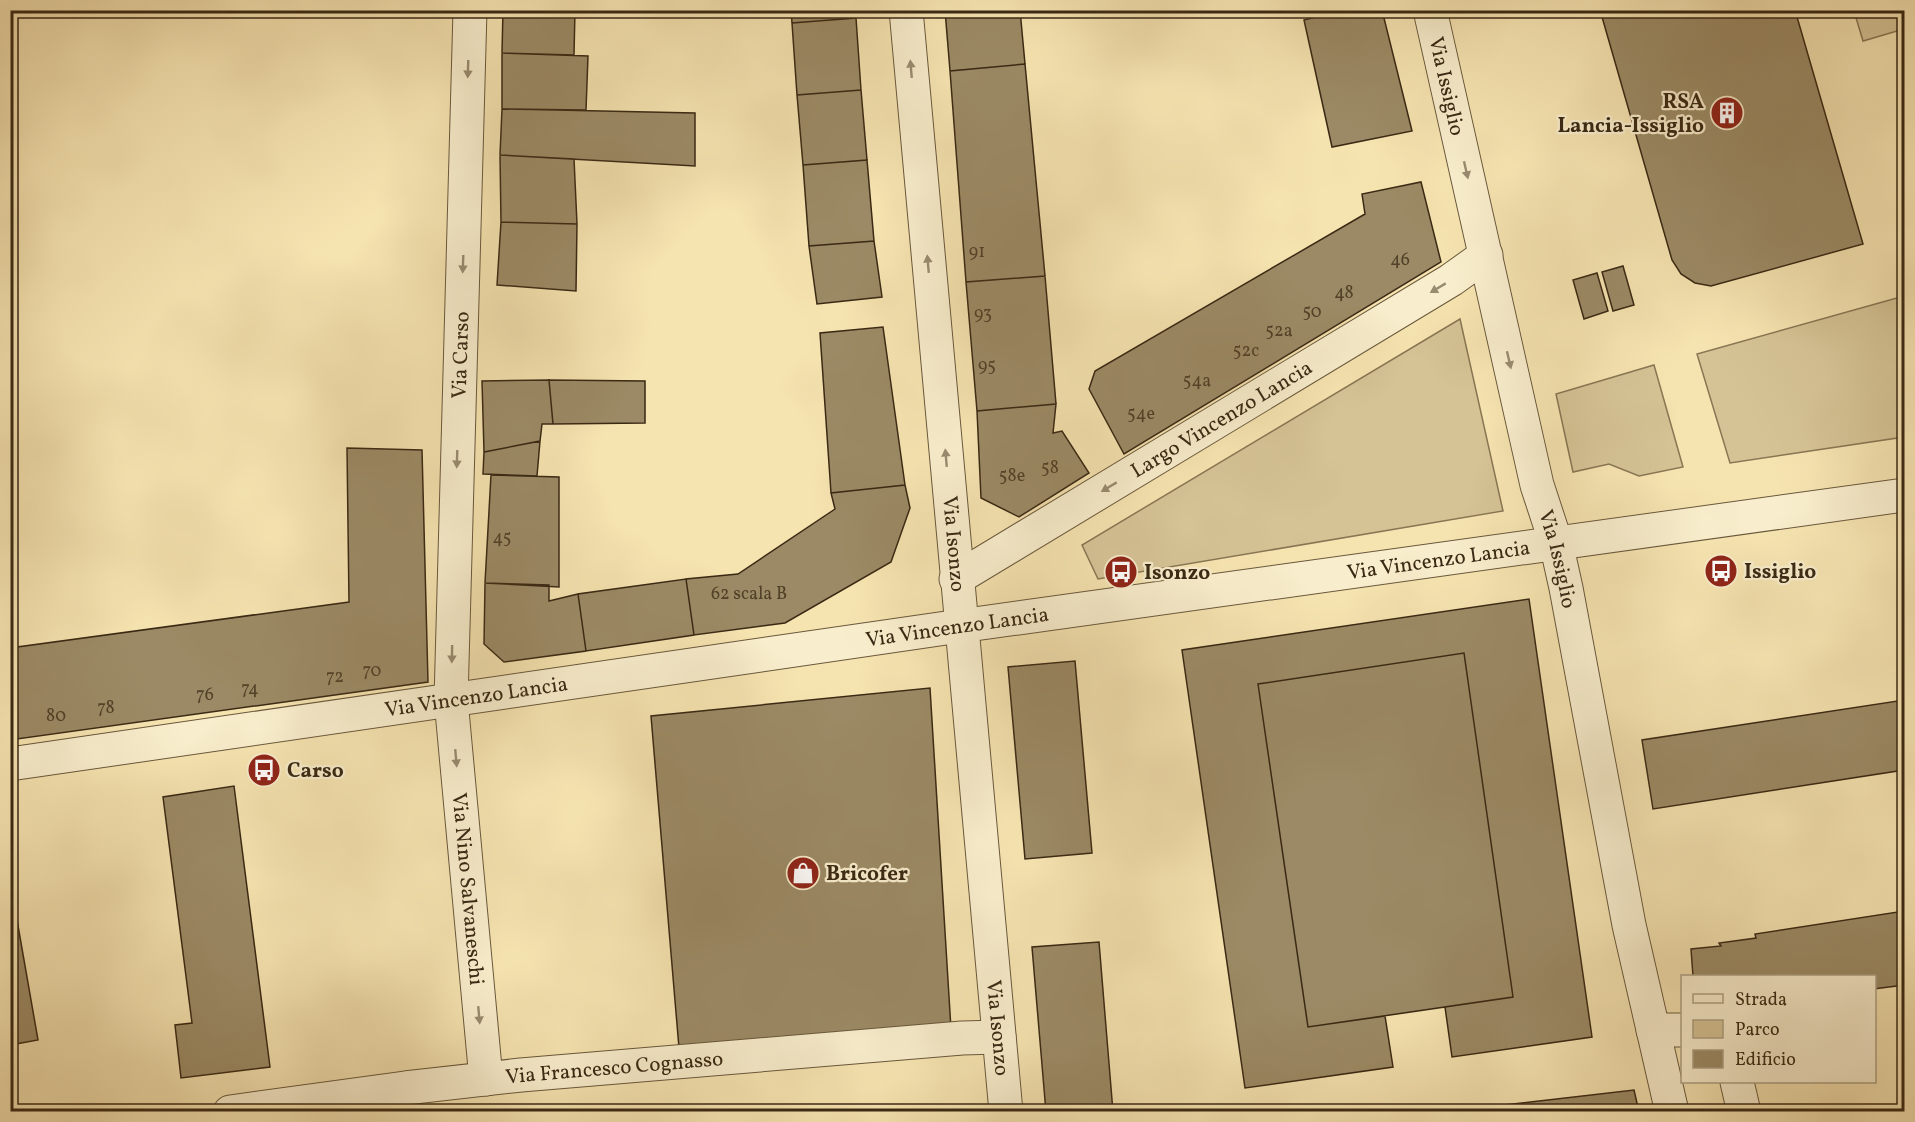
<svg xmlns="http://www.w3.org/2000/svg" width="1915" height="1122" font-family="Vollkorn,serif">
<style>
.green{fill:#d5c395;stroke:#887654;stroke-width:1.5}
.building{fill:#9b8a65;stroke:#3a2914;stroke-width:1.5}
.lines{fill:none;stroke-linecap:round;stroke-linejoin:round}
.minor-casing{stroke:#69583b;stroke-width:35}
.minor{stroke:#f8edcc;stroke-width:33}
.oneway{fill:#998b70}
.labels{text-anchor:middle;stroke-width:4.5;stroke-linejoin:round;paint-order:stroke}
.number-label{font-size:18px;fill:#524128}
.street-label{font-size:21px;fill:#3a2914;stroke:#f8edcc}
.poi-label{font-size:21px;font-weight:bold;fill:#3a2914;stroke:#f8edcc;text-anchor:start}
</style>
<rect width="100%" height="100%" fill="#f5e3b0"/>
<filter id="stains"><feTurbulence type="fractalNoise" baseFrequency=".00333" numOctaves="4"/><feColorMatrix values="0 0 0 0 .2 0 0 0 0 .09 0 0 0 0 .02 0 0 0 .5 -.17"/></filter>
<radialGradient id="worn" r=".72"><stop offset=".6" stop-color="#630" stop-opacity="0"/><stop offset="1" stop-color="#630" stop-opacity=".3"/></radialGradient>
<path class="green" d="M 1854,11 L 1904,11 L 1904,29 L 1863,41 Z
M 1904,296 L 1904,437 L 1730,463 L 1697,354 Z
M 1460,319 L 1503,511 L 1098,579 L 1082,545 Z
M 1654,365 L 1683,467 L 1639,476 L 1609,464 L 1573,472 L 1556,394 Z"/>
<path class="building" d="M 503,10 L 575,10 L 574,55 L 502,53 Z
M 791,10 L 855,10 L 856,18 L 792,23 Z
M 945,10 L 1020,10 L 1025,64 L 950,71 Z
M 1342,10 L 1382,10 L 1412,131 L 1332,147 L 1304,20 Z
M 1600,10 L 1795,10 L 1863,244 L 1711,286 L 1695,283 L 1681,274 L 1672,260 Z
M 856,18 L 861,90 L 797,95 L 792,23 Z
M 502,53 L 588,56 L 586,110 L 502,109 Z
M 1025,64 L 1045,276 L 966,282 L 950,71 Z
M 861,90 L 867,160 L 803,165 L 797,95 Z
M 502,109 L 695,113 L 695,166 L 500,155 Z
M 500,155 L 574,159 L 577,224 L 501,222 Z
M 867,160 L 874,241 L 809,246 L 803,165 Z
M 1421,182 L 1441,262 L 1124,454 L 1089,389 L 1095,371 L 1365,214 L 1362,194 Z
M 501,222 L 577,224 L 576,291 L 497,285 Z
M 874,241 L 882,297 L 817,304 L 809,246 Z
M 1623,266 L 1634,305 L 1613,311 L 1602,272 Z
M 1597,273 L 1608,311 L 1584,319 L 1573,280 Z
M 1045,276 L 1056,404 L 977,411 L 966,282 Z
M 883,327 L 905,485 L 831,493 L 820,333 Z
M 549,380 L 553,424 L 542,424 L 540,441 L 484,452 L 482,381 Z
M 549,380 L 645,381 L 645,423 L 553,424 Z
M 1056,404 L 1053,433 L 1062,431 L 1089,473 L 1019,517 L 981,498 L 977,411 Z
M 540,441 L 537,476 L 483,474 L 484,452 Z
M 347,448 L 422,450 L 428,682 L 10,740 L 10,648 L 349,602 Z
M 491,475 L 559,477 L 559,587 L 485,583 Z
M 905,485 L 910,508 L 891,562 L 785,623 L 694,635 L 686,579 L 738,574 L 835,509 L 831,493 Z
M 686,579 L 694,635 L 586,651 L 578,594 Z
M 485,583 L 549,585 L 549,601 L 578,594 L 586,651 L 504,662 L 484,644 Z
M 1529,599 L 1592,1037 L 1452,1057 L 1445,1007 L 1513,997 L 1464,653 L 1258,684 L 1308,1027 L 1385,1016 L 1393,1067 L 1245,1088 L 1182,650 Z
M 1464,653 L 1513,997 L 1308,1027 L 1258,684 Z
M 1464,653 L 1513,997 L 1308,1027 L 1258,684 Z
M 1075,661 L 1092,853 L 1025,859 L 1008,667 Z
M 930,688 L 951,1029 L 679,1048 L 651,716 Z
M 1904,700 L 1904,770 L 1653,809 L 1642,740 Z
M 234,786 L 270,1067 L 181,1078 L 175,1025 L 192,1023 L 163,797 Z
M 10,880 L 38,1040 L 10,1045 Z
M 1904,911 L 1904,985 L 1874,989 L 1874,976 L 1693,976 L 1691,949 L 1721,946 L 1719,943 L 1756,938 L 1755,934 Z
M 1099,942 L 1113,1112 L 1046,1112 L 1032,947 Z
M 1634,1090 L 1639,1112 L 1443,1112 Z"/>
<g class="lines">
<g class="minor-casing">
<g id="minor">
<path id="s1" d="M 470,10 L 451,700 L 486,1079"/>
<path id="s2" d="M 906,10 L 1006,1112"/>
<path id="s3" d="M 1430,10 L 1537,485 L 1556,543 L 1566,588 L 1629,925 L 1672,1112"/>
<path id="s4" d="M 956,579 L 1451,280 L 1486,255"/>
<path id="s5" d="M 10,764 L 960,626 L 1904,495"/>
<path d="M 1653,1030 L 1682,1030"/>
<path d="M 1737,1082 L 1744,1112"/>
<path id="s6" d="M 230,1112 L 405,1088 L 521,1075 L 962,1038 L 999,1037"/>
</g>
</g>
<use href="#minor" class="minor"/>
</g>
<defs><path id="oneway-solid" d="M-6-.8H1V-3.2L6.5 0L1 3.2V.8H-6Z" transform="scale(1.5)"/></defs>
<g class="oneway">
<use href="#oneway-solid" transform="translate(468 69) rotate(92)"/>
<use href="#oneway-solid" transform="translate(911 69) rotate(-95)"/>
<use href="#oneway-solid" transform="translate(1466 170) rotate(77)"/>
<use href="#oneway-solid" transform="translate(463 264) rotate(92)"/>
<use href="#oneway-solid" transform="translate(928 264) rotate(-95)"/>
<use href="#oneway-solid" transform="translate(1438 288) rotate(149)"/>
<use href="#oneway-solid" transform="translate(1509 360) rotate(77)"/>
<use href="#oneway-solid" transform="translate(946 458) rotate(-95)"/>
<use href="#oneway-solid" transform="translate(457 459) rotate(92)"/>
<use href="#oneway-solid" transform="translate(1109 487) rotate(149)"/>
<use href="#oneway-solid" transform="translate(452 654) rotate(91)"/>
<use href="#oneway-solid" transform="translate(456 758) rotate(85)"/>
<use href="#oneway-solid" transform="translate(479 1015) rotate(85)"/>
</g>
<defs>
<g id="building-disc" transform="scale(1.725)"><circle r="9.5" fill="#8f2418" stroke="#f8edcc"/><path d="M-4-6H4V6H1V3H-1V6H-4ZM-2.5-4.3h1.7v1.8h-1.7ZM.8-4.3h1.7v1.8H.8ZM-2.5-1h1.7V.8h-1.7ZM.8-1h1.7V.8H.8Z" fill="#fff"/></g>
<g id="bus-disc" transform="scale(1.725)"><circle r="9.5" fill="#8f2418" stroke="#f8edcc"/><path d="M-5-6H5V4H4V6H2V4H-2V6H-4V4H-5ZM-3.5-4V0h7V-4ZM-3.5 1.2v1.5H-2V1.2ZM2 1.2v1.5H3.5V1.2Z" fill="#fff"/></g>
<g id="shop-disc" transform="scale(1.725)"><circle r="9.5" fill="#8f2418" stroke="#f8edcc"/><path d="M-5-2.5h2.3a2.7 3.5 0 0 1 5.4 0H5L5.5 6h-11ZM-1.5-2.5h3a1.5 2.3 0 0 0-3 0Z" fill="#fff"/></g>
</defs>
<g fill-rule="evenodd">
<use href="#building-disc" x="1727" y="113"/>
<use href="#bus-disc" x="1721" y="571"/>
<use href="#bus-disc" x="1121" y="572"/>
<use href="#bus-disc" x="264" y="770"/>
<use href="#shop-disc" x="803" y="873"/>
</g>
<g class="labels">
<g class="number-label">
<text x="977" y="257">91</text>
<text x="1400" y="265">46</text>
<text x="1344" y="298">48</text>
<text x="1312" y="317">50</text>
<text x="983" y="319">93</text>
<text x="1279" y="336">52a</text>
<text x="1246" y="356">52c</text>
<text x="987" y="371">95</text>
<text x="1197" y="386">54a</text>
<text x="1141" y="419">54e</text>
<text x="1050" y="473">58</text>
<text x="1012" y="481">58e</text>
<text x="502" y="543">45</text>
<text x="749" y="599">62 scala B</text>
<text x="372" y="676">70</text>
<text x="335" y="682">72</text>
<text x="250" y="694">74</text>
<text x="205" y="700">76</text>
<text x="106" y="713">78</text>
<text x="56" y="721">80</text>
</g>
<g class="street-label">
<text dy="7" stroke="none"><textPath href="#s3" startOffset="78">Via Issiglio</textPath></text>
<text transform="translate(460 355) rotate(-88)" y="7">Via Carso</text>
<text dy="7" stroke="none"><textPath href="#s4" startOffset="310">Largo Vincenzo Lancia</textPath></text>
<text dy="7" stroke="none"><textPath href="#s2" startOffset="536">Via Isonzo</textPath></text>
<text dy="7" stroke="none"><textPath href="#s5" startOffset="1443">Via Vincenzo Lancia</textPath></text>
<text dy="7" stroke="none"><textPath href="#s3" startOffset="564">Via Issiglio</textPath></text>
<text dy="7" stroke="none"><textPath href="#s5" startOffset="957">Via Vincenzo Lancia</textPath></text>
<text dy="7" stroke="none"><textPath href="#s5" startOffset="471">Via Vincenzo Lancia</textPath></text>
<text dy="7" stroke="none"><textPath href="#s1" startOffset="880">Via Nino Salvaneschi</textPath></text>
<text dy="7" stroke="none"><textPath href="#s2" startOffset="1022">Via Isonzo</textPath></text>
<text dy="7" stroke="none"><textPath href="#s6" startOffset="387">Via Francesco Cognasso</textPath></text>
</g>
<g class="poi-label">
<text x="1704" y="108" text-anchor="end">RSA<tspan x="1704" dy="24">Lancia-Issiglio</tspan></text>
<text x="1744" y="578">Issiglio</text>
<text x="1144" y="579">Isonzo</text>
<text x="287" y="777">Carso</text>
<text x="826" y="880">Bricofer</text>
</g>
</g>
<rect width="1915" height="1122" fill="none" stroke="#f5e3b0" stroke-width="36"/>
<rect x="12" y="12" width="1891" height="1098" fill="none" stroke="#3a2914" stroke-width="3"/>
<rect x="18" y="18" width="1879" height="1086" fill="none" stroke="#3a2914" stroke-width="1.5"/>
<rect x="1681" y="975" width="195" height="108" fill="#f8edcc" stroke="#ac9f82" stroke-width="1.5"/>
<rect x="1693" y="994" width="30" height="9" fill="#f8edcc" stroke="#ac9f82" stroke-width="1.5"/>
<text x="1735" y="1005" font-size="18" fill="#3a2914">Strada</text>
<rect x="1693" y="1020" width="30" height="18" fill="#d5c395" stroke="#ac9f82" stroke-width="1.5"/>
<text x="1735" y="1035" font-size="18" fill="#3a2914">Parco</text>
<rect x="1693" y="1050" width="30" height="18" fill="#9b8a65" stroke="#ac9f82" stroke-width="1.5"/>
<text x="1735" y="1065" font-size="18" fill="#3a2914">Edificio</text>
<rect width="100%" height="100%" filter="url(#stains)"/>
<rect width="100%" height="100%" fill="url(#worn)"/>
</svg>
